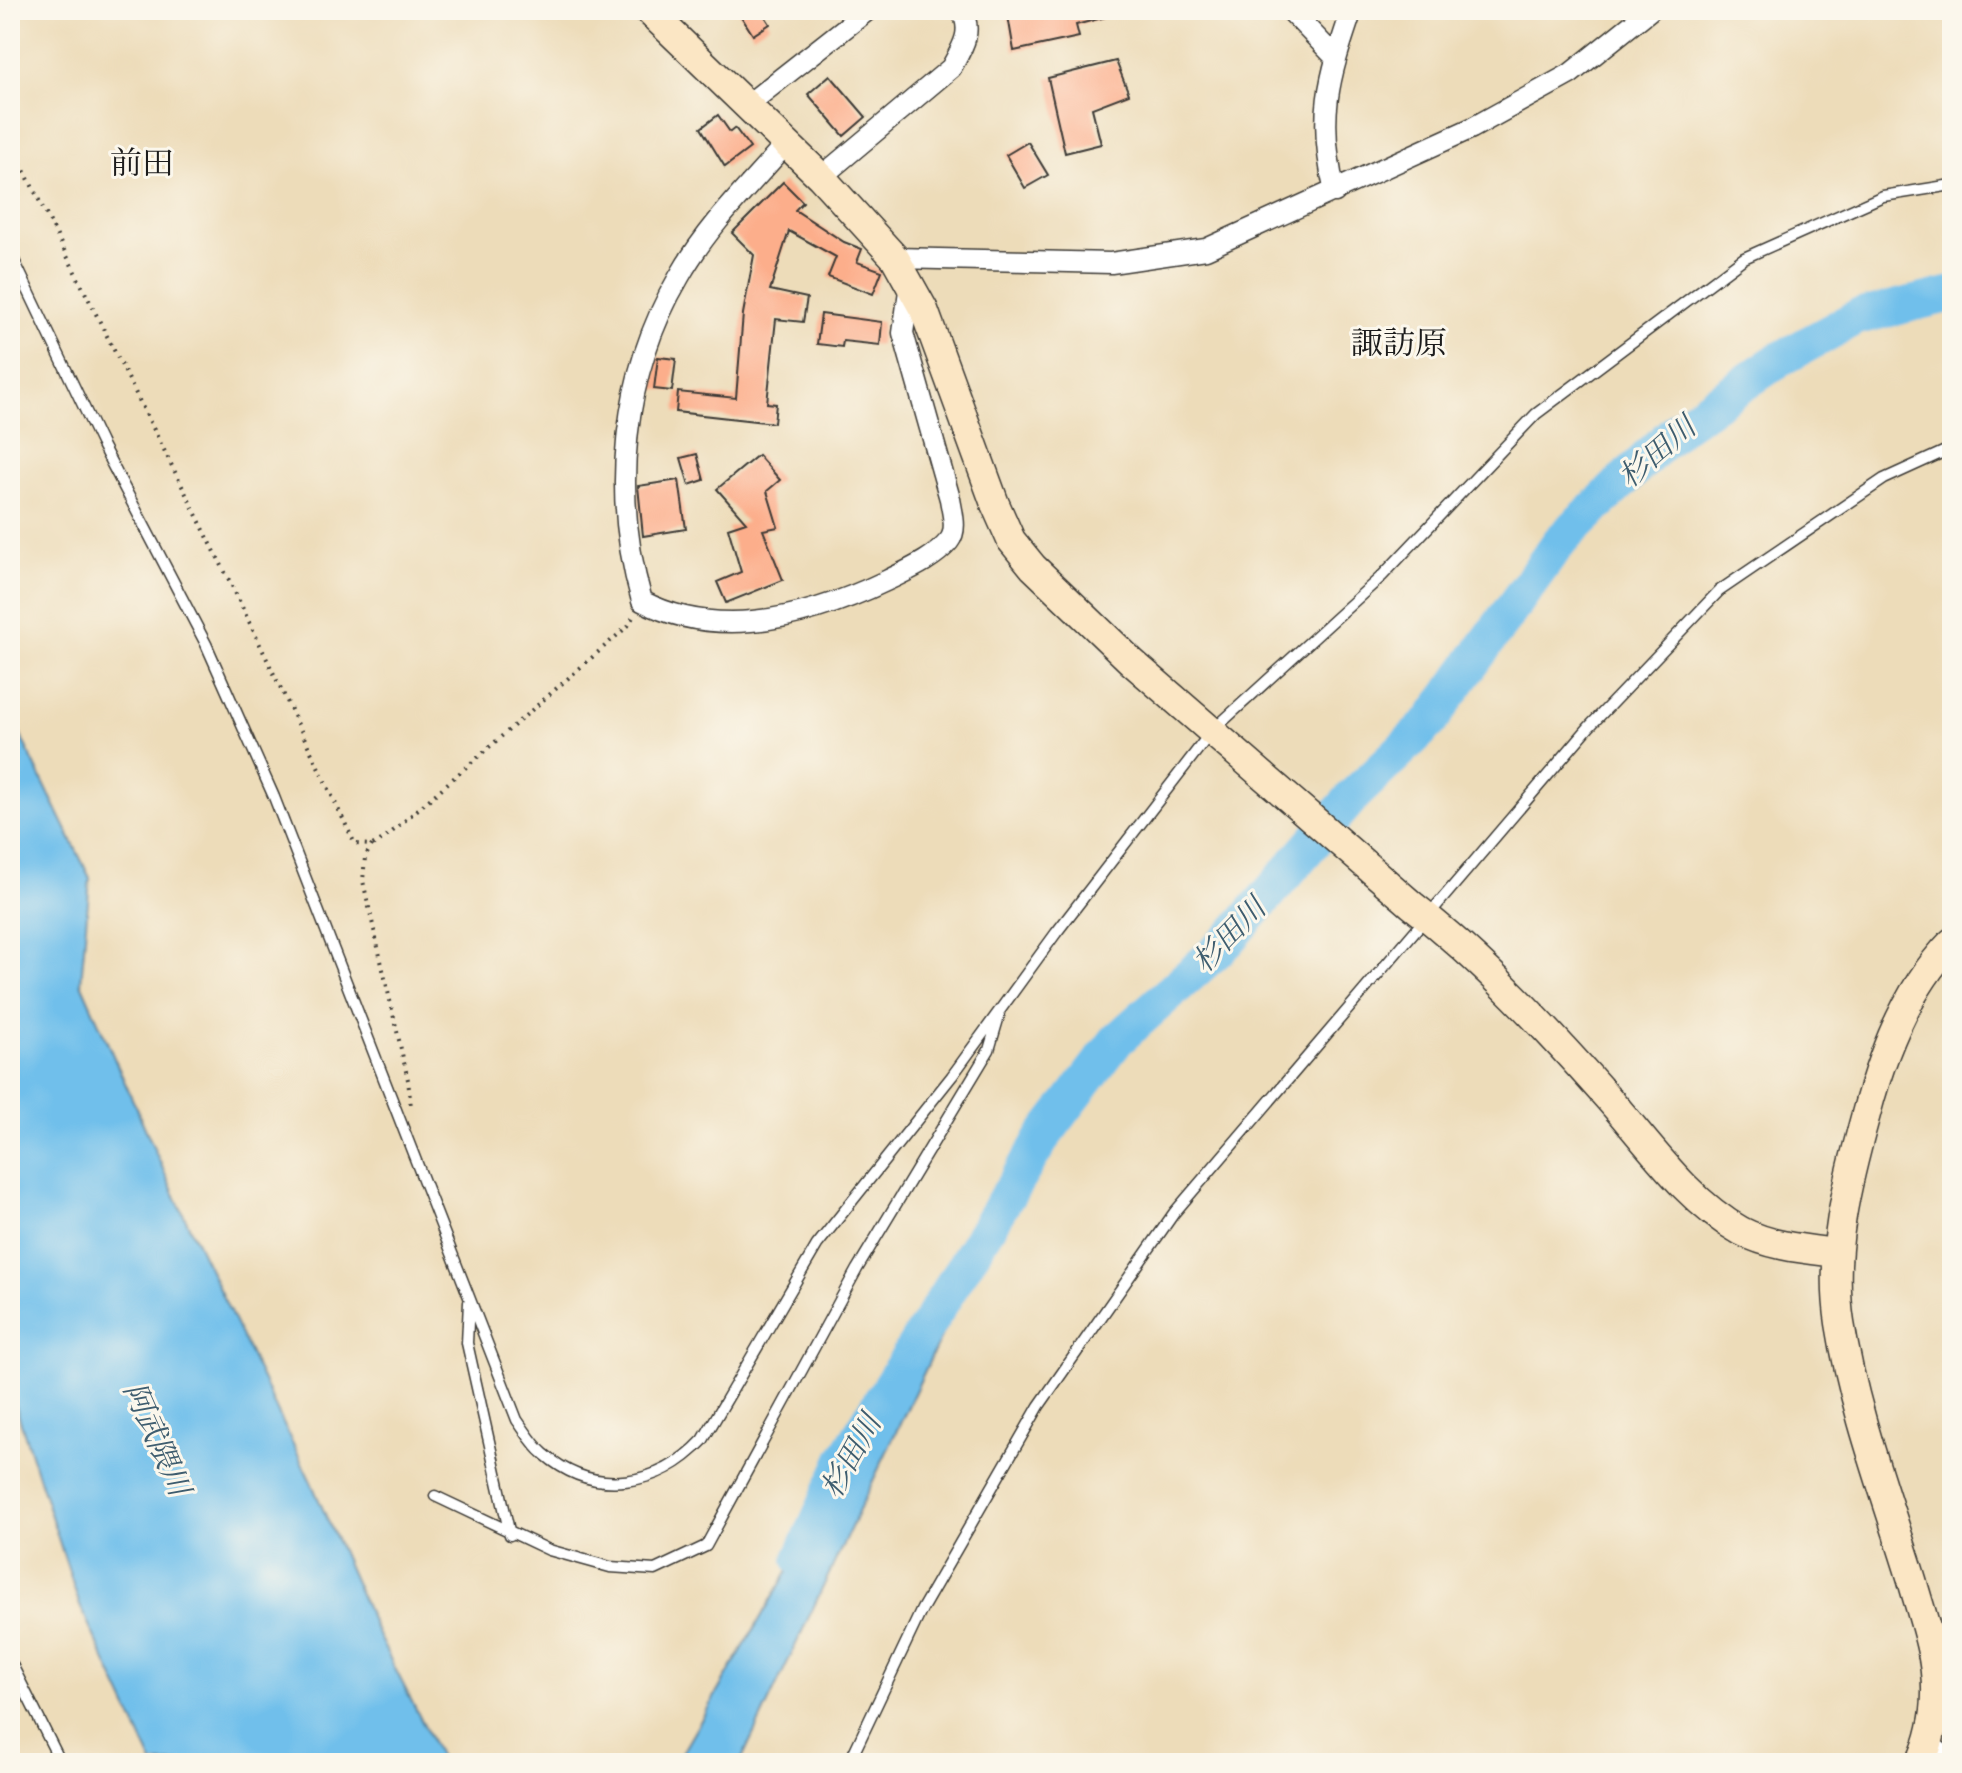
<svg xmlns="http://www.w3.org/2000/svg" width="1962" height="1773" font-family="Cardo,'Noto Serif JP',serif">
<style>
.water{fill:#70bfeb;stroke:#466e84;stroke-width:2}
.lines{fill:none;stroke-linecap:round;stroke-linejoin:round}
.river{stroke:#70bfeb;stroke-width:36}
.building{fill:#fcae8b}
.lane-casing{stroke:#3b3934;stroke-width:13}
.street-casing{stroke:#3b3934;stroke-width:23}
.secondary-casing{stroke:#3b3934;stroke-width:31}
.path{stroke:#3b3934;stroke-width:4;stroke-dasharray:2 6;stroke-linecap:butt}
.lane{stroke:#fff;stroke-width:10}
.street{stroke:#fff;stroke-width:20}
.secondary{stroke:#fbe6c4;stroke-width:28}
.labels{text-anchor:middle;stroke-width:6;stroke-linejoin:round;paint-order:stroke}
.water-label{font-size:30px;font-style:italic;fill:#3e5d6f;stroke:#fbf7ec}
.quarter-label{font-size:32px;fill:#1c1c1c;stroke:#fbf7ec}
</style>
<rect width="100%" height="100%" fill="#fbf7ec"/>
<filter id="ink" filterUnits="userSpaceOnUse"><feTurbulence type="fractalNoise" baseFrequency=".0125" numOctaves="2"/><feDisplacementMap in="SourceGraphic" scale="16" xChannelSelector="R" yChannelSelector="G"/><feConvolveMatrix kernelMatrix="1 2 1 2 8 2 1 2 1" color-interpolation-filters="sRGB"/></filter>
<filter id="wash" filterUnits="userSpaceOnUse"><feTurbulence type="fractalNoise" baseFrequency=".006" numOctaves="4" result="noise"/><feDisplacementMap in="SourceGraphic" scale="32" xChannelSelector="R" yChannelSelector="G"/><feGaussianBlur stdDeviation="1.8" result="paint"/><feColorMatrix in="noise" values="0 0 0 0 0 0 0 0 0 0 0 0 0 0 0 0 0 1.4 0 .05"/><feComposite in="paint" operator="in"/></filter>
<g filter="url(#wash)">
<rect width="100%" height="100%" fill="#eddcb9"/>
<path class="water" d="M 10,714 L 90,878 L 81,983 L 179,1205 L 311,1482 L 378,1635 L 443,1763 L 153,1763 L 80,1606 L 10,1389 Z
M 1010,1190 L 740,1763 L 675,1763 L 676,1763 Z"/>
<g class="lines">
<path class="river" d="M 801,1559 L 845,1459 L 1044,1136 L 1117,1040 L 1228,941 L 1354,795 L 1430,722 L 1560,541 L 1677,429 L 1777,361 L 1857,317 L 1952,294"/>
</g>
<g id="blocks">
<path class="building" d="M 737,10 L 761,10 L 770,24 L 753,35 Z
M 1007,10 L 1112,10 L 1113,15 L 1076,25 L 1079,37 L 1014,51 Z
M 1116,61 L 1129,94 L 1092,108 L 1101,144 L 1065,153 L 1048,78 Z
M 830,75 L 866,117 L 844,136 L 808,94 Z
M 718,115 L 730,132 L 735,128 L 750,148 L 725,167 L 701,128 Z
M 1028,142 L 1048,175 L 1025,188 L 1006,155 Z
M 783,182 L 803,202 L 795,210 L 844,242 L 862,249 L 857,262 L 882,271 L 873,294 L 828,277 L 836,257 L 789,231 L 770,290 L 807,298 L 803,322 L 776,319 L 767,403 L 776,404 L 774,423 L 676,412 L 678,392 L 736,398 L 743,314 L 754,255 L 732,233 Z
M 821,314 L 882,322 L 880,345 L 843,341 L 842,347 L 817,344 Z
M 658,357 L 676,359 L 672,391 L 654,389 Z
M 697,454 L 704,480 L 689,485 L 681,458 Z
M 758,455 L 780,480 L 767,491 L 778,527 L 763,530 L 783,580 L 726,603 L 717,582 L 741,572 L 728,528 L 746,522 L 717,489 Z
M 679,480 L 686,529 L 643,536 L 638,486 Z"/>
</g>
</g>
<g filter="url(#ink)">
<use href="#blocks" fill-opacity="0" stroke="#3b3934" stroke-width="2"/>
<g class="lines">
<g class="lane-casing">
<path id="lane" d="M 10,252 L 101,443 L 206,644 L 274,797 L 517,1420 C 525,1431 533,1445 544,1454 C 595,1498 660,1486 703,1440 L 817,1245 L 952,1076 L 1056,933 L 1212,731 L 1382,576 L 1536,414 L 1744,258 L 1883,196 L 1952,185
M 469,1302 L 467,1343 L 510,1535
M 435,1496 L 549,1550 L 610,1567 L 655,1570 L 706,1546 L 857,1269 L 989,1050 L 999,1016
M 10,1661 L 61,1763
M 849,1763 L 922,1609 L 1039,1406 L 1174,1213 L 1589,727 L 1719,591 L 1884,479 L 1952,448"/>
</g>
<g class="street-casing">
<path id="street" d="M 1290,10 L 1336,58
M 746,106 L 868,10
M 786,144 C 749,186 707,227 679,277 C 622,374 611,494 642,601 C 720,642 813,616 888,580 C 908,570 934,559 949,541 C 958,530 952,512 950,499 L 903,333 L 910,284
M 821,177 L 951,68 C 962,48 974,31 961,10
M 1335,192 C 1317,117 1328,80 1352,10
M 895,258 L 1111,263 L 1206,249 L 1472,128 L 1570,74 L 1650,10
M 1929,1745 L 1952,1761"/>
</g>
<g class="secondary-casing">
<path id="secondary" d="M 648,10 L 821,177 L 895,258 L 924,310 L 995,504 L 1011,540 L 1033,567 L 1132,662 L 1412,905 C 1484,961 1547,1029 1608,1098 C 1648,1143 1687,1201 1741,1231 C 1770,1246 1804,1249 1836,1253
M 1920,1763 C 1930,1743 1936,1716 1936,1693 C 1937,1655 1922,1616 1912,1580 C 1886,1495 1854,1412 1840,1323 C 1829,1252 1847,1183 1866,1114 C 1882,1053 1907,988 1952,942"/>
</g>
<path class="path" d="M 10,142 L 233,588 L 355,844 L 372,845 L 385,838 L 628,626 L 633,617
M 372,845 L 365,857 L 363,881 L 408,1080 L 411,1107"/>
<use href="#lane" class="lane"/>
<use href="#street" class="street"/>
<use href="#secondary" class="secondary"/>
</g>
</g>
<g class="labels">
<g class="water-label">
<text transform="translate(1657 452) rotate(-41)" y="10">杉田川</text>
<text transform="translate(1229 935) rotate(-46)" y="10">杉田川</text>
<text transform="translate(157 1439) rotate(66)" y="10">阿武隈川</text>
<text transform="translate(851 1456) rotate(-61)" y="10">杉田川</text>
</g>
<g class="quarter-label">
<text x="142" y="174">前田</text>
<text x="1399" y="354">諏訪原</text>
</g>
</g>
<rect width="1962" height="1773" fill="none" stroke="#fbf7ec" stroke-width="40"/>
</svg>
